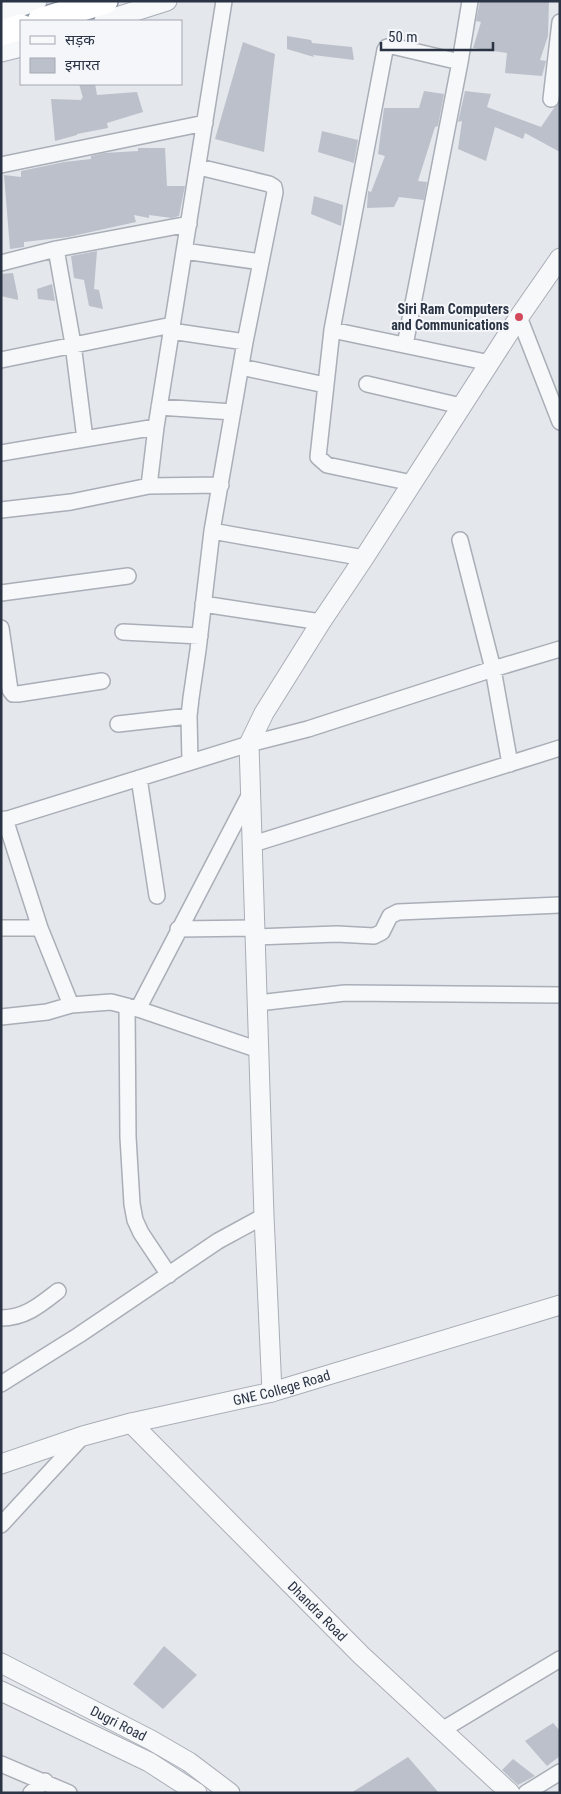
<svg xmlns="http://www.w3.org/2000/svg" width="561" height="1794" font-family="'Roboto Condensed','Noto Sans Devanagari',sans-serif">
<style>
.building{fill:#bbc0ca}
.lines{fill:none;stroke-linecap:round;stroke-linejoin:round}
.minor-casing{stroke:#a9aeb7;stroke-width:18}
.tertiary-casing{stroke:#a9aeb7;stroke-width:21}
.trunk-casing{stroke:#8b94a3;stroke-width:28}
.minor{stroke:#f7f8fa;stroke-width:15}
.tertiary{stroke:#f7f8fa;stroke-width:19}
.trunk{stroke:#fff;stroke-width:25}
.poi-dot{fill:#d1495b;stroke:#f4f6f9;stroke-width:2}
.labels{text-anchor:middle;stroke-width:4;stroke-linejoin:round;paint-order:stroke}
.poi-label{font-size:14px;font-weight:bold;fill:#2b3445;stroke:#f4f6f9;text-anchor:end}
.street-label{font-size:14px;fill:#2b3445;stroke:#f4f6f9}
</style>
<rect width="100%" height="100%" fill="#e4e7ec"/>
<path class="building" d="M 480,1 L 549,1 L 548,36 L 540,60 L 546,61 L 542,76 L 505,73 L 507,53 L 473,48 L 481,22 L 476,21 Z
M 287,36 L 311,40 L 312,43 L 352,47 L 354,60 L 313,55 L 314,57 L 287,49 Z
M 243,42 L 275,54 L 264,152 L 215,139 Z
M 79,84 L 95,84 L 97,95 L 137,92 L 143,112 L 107,123 L 108,128 L 77,134 L 77,135 L 55,141 L 51,99 L 82,100 L 81,98 L 83,98 Z
M 424,91 L 444,94 L 438,126 L 435,127 L 418,181 L 427,182 L 424,200 L 399,197 L 394,207 L 367,208 L 368,191 L 371,192 L 385,156 L 378,154 L 384,108 L 419,108 Z
M 465,91 L 491,94 L 487,107 L 541,127 L 554,108 L 560,102 L 560,152 L 525,133 L 523,139 L 495,127 L 486,161 L 458,149 L 462,121 L 458,122 Z
M 322,131 L 358,140 L 354,163 L 318,152 Z
M 138,148 L 165,148 L 167,186 L 185,186 L 179,216 L 172,218 L 149,215 L 149,218 L 134,215 L 136,222 L 68,237 L 24,242 L 24,247 L 10,249 L 4,175 L 21,177 L 21,171 L 64,162 L 91,159 L 91,156 L 104,153 L 138,151 Z
M 314,196 L 343,205 L 341,226 L 311,214 Z
M 97,251 L 94,289 L 99,290 L 103,309 L 89,306 L 84,280 L 74,278 L 71,256 Z
M 13,273 L 18,297 L 18,300 L 1,296 L 1,274 Z
M 52,284 L 55,301 L 38,299 L 37,289 Z
M 164,1646 L 197,1675 L 163,1709 L 133,1684 Z
M 553,1723 L 560,1731 L 560,1756 L 547,1766 L 525,1741 Z
M 408,1757 L 439,1793 L 351,1793 Z
M 513,1759 L 535,1776 L 518,1785 L 502,1770 Z"/>
<g class="lines">
<g class="minor-casing">
<path id="minor" d="M 551,99 L 560,22
M 1,165 L 205,123
M 56,249 L 73,344 L 85,439
M 184,251 L 261,262
M 1,263 L 56,249 L 189,224
M 519,317 L 560,422
M 332,330 L 490,363
M 171,331 L 245,342
M 405,345 L 460,62
M 1,360 L 172,325
M 241,367 L 325,385
M 367,384 L 461,406
M 159,407 L 233,412
M 1,453 L 156,427
M 412,483 L 327,465 L 318,457 L 332,330 L 385,50 L 387,47 L 392,46 L 460,62 L 470,1
M 221,485 L 149,486 L 156,427 L 224,1
M 1,510 L 71,502 L 149,486
M 212,531 L 364,558
M 460,540 L 493,669 L 510,764
M 1,593 L 128,576
M 203,604 L 321,622
M 1,628 L 10,690 L 13,694 L 18,694 L 102,681
M 123,632 L 200,636
M 118,724 L 189,716
M 190,762 L 189,716 L 191,698 L 198,650 L 212,531 L 245,342 L 275,192 L 274,187 L 269,184 L 199,167
M 139,778 L 157,896
M 5,819 L 40,928 L 71,1005 L 111,1002 L 138,1009 L 259,1050
M 1,821 L 249,744 L 308,729 L 493,669 L 560,649
M 253,844 L 560,748
M 1,928 L 40,928
M 178,929 L 255,928
M 255,937 L 337,934 L 374,936 L 382,932 L 390,916 L 398,912 L 560,905
M 258,1003 L 345,993 L 560,995
M 127,1006 L 128,1137 L 132,1204 L 135,1220 L 141,1233 L 169,1275
M 138,1009 L 250,794
M 1,1017 L 47,1012 L 71,1005
M 1,1318 C 25,1318 40,1305 58,1291
M 1,1384 L 79,1335 L 218,1241 L 264,1216
M 1,1525 L 83,1436
M 442,1730 L 560,1659
M 1,1764 L 69,1793
M 31,1793 L 45,1781
M 526,1793 L 560,1772"/>
</g>
<g class="tertiary-casing">
<g id="tertiary">
<path d="M 1,13 L 37,1"/>
<path d="M 104,21 L 167,1"/>
<path d="M 1,52 L 21,47"/>
<path d="M 272,1392 L 264,1216 L 249,744 L 264,713 L 321,622 L 364,558 L 519,317 L 560,258"/>
<path id="s1" d="M 131,1423 L 361,1655 L 510,1793"/>
<path id="s2" d="M 1,1464 L 83,1436 L 131,1423 L 272,1392 L 560,1305"/>
<path id="s3" d="M 1,1663 L 151,1740 L 189,1762 L 230,1793"/>
<path d="M 1,1691 L 149,1762 L 197,1793"/>
</g>
</g>
<g class="trunk-casing">
<path id="trunk" d="M 40,21 L 105,1
M 1,33 L 21,27"/>
</g>
<use href="#minor" class="minor"/>
<use href="#tertiary" class="tertiary"/>
<use href="#trunk" class="trunk"/>
</g>
<circle class="poi-dot" cx="519" cy="317" r="5"/>
<g class="labels">
<g class="poi-label">
<text x="509" y="314">Siri Ram Computers<tspan x="509" dy="16">and Communications</tspan></text>
</g>
<g class="street-label">
<text dy="5" stroke="none"><textPath href="#s2" startOffset="291">GNE College Road</textPath></text>
<text dy="5" stroke="none"><textPath href="#s1" startOffset="265">Dhandra Road</textPath></text>
<text dy="5" stroke="none"><textPath href="#s3" startOffset="132">Dugri Road</textPath></text>
</g>
</g>
<rect width="561" height="1794" fill="none" stroke="#2b3445" stroke-width="5"/>
<rect x="20" y="20" width="162" height="65" fill="#f4f6f9" stroke="#a4a8b1"/>
<rect x="30" y="36" width="25" height="8" fill="#f7f8fa" stroke="#a4a8b1"/>
<text x="65" y="45" font-size="15" fill="#2b3445">सड़क</text>
<rect x="30" y="58" width="25" height="15" fill="#bbc0ca" stroke="#a4a8b1"/>
<text x="65" y="70" font-size="15" fill="#2b3445">इमारत</text>
<path d="M381 42v8h112v-8" fill="none" stroke="#2b3445" stroke-width="2.5"/>
<text x="388" y="42" font-size="15" fill="#2b3445" stroke="#f4f6f9" stroke-width="4" paint-order="stroke">50 m</text>
</svg>
